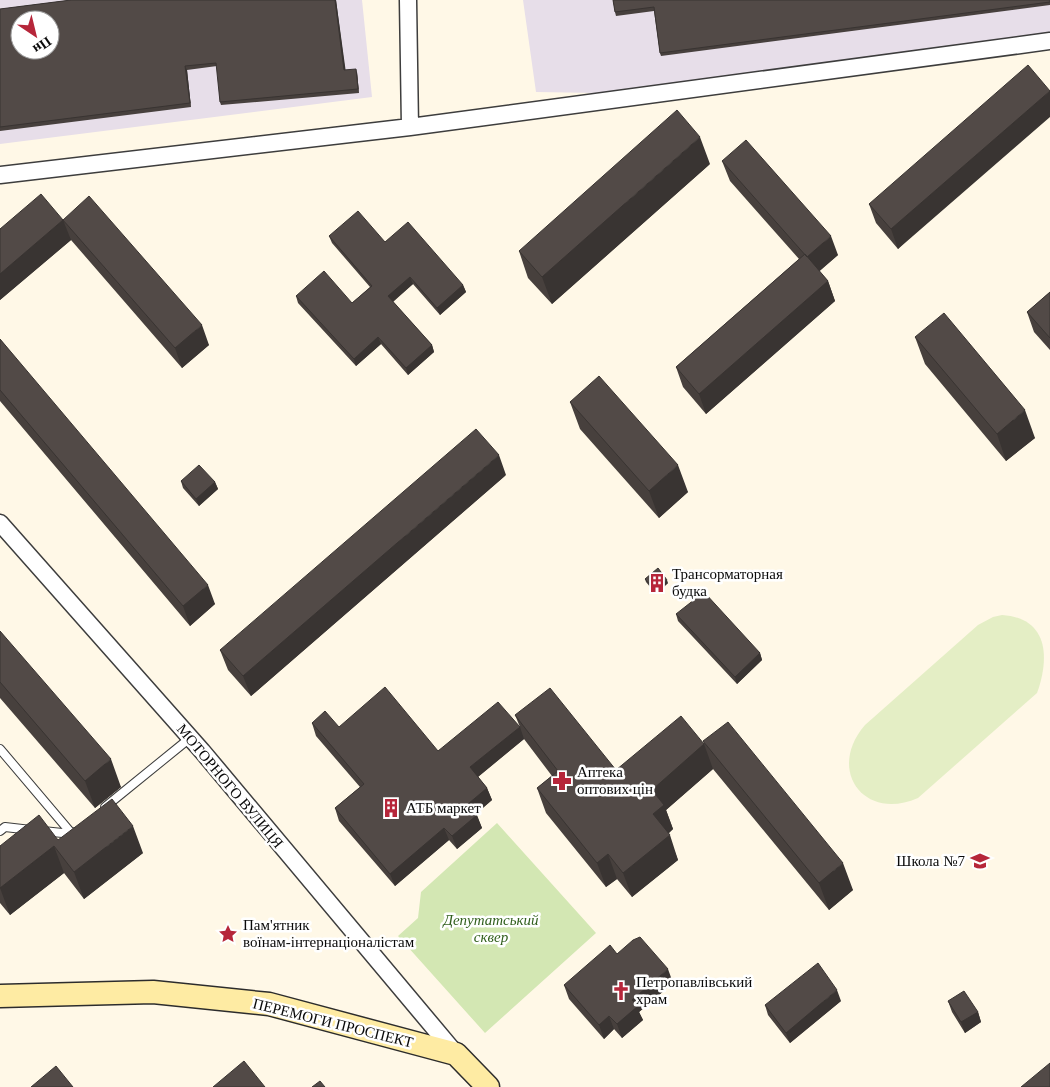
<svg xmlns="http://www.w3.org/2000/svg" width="1050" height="1087" font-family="'Times New Roman',serif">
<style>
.industrial{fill:#e7dee9;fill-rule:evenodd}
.green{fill:#d3e7b3}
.pitch{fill:#e4eec5}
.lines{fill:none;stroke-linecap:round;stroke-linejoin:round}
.lane-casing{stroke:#3d3d3d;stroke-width:10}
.street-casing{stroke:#3d3d3d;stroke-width:19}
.secondary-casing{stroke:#2c2c2c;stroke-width:25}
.lane{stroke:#fff;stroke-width:8}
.street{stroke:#fff;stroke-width:16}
.secondary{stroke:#feeba3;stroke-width:22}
.wall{fill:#47403d}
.shaded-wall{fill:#393432}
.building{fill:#524a47;stroke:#393432;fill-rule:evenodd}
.labels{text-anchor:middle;stroke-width:5;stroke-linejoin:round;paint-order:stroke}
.poi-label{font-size:15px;fill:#0a0a0a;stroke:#fff;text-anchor:start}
.street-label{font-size:15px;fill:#0a0a0a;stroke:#fff}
.park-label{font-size:15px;font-style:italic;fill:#315f1d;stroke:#fff}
</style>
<rect width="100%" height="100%" fill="#fff8e7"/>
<path class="industrial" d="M 0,0 L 362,0 L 372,97 L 0,144 ZM 20,20 L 50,20 L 50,50 L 20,50 Z
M 523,0 L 1050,0 L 1050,34 L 661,94 L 536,92 Z"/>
<path class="green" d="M 497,823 L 596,933 L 485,1033 L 398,936 L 418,918 L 421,892 Z"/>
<path class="pitch" d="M 1002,615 C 1048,618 1050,657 1037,693 L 918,798 C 864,822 826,770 865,725 L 978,625 L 993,617 Z"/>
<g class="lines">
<g class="lane-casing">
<path id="lane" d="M 0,749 L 72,834
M 105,807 L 190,738
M 0,831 L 5,827 L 31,830
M 43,831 L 72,834 L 75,832"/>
</g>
<g class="street-casing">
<path id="street" d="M 408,0 L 410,127
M 0,175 L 410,127 L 1050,41
M 0,523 L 202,751 L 456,1054"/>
</g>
<g class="secondary-casing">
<path id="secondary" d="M 0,996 L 153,992 L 269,1004 L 456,1054 L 488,1087"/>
</g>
<use href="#lane" class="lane"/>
<use href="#street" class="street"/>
<use href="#secondary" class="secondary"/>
</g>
<path class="wall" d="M 71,0 L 336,0 L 345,70 L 357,72 L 359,93 L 221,105 L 220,102 L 217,66 L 187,70 L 191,107 L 0,131 L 0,9 Z
M 613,0 L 1050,0 L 1050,5 L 661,56 L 660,53 L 654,11 L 616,16 L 615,12 Z
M 1050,91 L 898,249 L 876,223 L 869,204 Z
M 722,161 L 838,255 L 819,271 L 828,281 L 835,301 L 706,414 L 683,387 L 676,367 L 799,259 L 730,181 Z
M 710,164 L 552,304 L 528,278 L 519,251 Z
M 63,220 L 209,345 L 182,368 L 71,240 L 0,300 L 0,229 Z
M 329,236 L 385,242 L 463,285 L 466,292 L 440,315 L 413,284 L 393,302 L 432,345 L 434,352 L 408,375 L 381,344 L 356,366 L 298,303 L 296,296 L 352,303 L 370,287 L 332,243 Z
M 1050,292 L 1050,350 L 1034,332 L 1027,312 Z
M 915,337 L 1035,438 L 1006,461 L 925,364 Z
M 0,339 L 215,604 L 190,626 L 0,401 Z
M 570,402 L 688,492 L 659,518 L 580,429 Z
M 506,475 L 251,696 L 228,670 L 220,650 Z
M 181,481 L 215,482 L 218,489 L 199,506 L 183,488 Z
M 645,579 L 668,583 L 656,594 L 646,582 Z
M 676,614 L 760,653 L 762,660 L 737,684 L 678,621 Z
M 0,631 L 121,787 L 95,808 L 0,698 Z
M 515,715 L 616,770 L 704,744 L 703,741 L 853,890 L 829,910 L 713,769 L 666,810 L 673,829 L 668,834 L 678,860 L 632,897 L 617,879 L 606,887 L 546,813 L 537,788 L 552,776 L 524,739 L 478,777 L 487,788 L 492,800 L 476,814 L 482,828 L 457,849 L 449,840 L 395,886 L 339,821 L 335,808 L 360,787 L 316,736 L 312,723 L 339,727 L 438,751 L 520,727 Z
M 58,840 L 143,853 L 84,899 L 64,873 L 10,915 L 0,903 L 0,846 Z
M 673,983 L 639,1012 L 643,1020 L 622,1038 L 614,1029 L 604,1039 L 569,999 L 564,985 Z
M 841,1001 L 790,1043 L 768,1015 L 765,1005 Z
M 948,1001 L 978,1012 L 981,1022 L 965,1033 L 952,1012 Z"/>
<path class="shaded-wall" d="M 335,0 L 336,0 L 346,73 L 344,70 Z
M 185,66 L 187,70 L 191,107 L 190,103 Z
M 356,69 L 357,72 L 359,93 L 358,89 Z
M 1050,91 L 1050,117 L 898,249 L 891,229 Z
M 700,137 L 710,164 L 552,304 L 542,277 Z
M 63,220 L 71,240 L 0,300 L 0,274 Z
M 831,236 L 838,255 L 814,276 L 807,257 Z
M 410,277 L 413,284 L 391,303 L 388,296 Z
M 828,281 L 835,301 L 706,414 L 699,394 Z
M 463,285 L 466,292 L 440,315 L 437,308 Z
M 202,325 L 209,345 L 182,368 L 175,348 Z
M 378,337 L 381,344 L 356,366 L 354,359 Z
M 432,345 L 434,352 L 408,375 L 406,368 Z
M 1025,410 L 1035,438 L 1006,461 L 997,434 Z
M 499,455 L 506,475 L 251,696 L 243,676 Z
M 678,465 L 688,492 L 659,518 L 649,491 Z
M 215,482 L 218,489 L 199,506 L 196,499 Z
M 667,580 L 668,583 L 656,594 L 655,590 Z
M 208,585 L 215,604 L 190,626 L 183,606 Z
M 760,653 L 762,660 L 737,684 L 735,677 Z
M 520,727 L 524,739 L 474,780 L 470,767 Z
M 704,744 L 713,769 L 666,810 L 673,829 L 662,839 L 653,814 L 652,790 Z
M 111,759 L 121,787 L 95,808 L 85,781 Z
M 487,788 L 492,800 L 472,817 L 468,804 Z
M 477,815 L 482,828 L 457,849 L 452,836 Z
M 133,826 L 143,853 L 84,899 L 74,872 Z
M 444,828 L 449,840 L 395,886 L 390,874 Z
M 670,835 L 678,860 L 632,897 L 623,873 Z
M 54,846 L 64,873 L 10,915 L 0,888 Z
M 608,854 L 617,879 L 606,887 L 597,863 Z
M 843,863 L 853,890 L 829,910 L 819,883 Z
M 668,969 L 673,983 L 639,1012 L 643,1020 L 622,1038 L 617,1024 L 632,1000 Z
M 837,990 L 841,1001 L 790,1043 L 786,1033 Z
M 978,1012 L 981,1022 L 965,1033 L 961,1022 Z
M 609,1016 L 614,1029 L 604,1039 L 599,1025 Z"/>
<path class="building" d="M 71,0 L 335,0 L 344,70 L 356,69 L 358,89 L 220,102 L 216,63 L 185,66 L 190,103 L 0,127 L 0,9 ZM 20,20 L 50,20 L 50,50 L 20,50 Z
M 613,0 L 1050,0 L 1050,2 L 660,53 L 654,7 L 615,12 Z
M 1028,65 L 1050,91 L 891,229 L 869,204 Z
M 677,110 L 700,137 L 542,277 L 519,251 Z
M 746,140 L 831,236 L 807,257 L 722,161 Z
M 41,194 L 63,220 L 0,274 L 0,229 Z
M 89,196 L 202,325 L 175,348 L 63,220 Z
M 358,211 L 385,242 L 408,222 L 463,285 L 437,308 L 410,277 L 388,296 L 432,345 L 406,368 L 378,337 L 354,359 L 296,296 L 324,271 L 352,303 L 372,286 L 329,236 Z
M 805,254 L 828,281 L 699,394 L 676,367 Z
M 1050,292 L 1050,338 L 1027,312 Z
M 944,313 L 1025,410 L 997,434 L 915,337 Z
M 0,339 L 208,585 L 183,606 L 0,390 Z
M 599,376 L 678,465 L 649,491 L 570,402 Z
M 476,429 L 499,455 L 243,676 L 220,650 Z
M 199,465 L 215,482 L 196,499 L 181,481 Z
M 658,568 L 667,580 L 655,590 L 645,579 Z
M 704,592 L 760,653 L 735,677 L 676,614 Z
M 0,631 L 111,759 L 85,781 L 0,682 Z
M 385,687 L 438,751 L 498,702 L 520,727 L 470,767 L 487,788 L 468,804 L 477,815 L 452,836 L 444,828 L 390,874 L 335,808 L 364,784 L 312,723 L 325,711 L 339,727 Z
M 550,688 L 616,770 L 681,716 L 704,744 L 652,790 L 664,805 L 653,814 L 670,835 L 623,873 L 608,854 L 597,863 L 537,788 L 558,771 L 515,715 Z
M 728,722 L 843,863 L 819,883 L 703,741 Z
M 112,799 L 133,826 L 74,872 L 54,846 L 0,888 L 0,846 L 39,815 L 58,840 Z
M 640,937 L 668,969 L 632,1000 L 638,1006 L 617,1024 L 609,1016 L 599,1025 L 564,985 L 610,945 L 617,954 L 633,940 Z
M 818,963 L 837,990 L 786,1033 L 765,1005 Z
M 964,991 L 978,1012 L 961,1022 L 948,1001 Z
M 244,1061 L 265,1087 L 213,1087 Z
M 1050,1063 L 1050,1087 L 1021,1087 Z
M 56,1066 L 73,1087 L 31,1087 Z
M 320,1081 L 325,1087 L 312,1087 Z"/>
<defs>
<g id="building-bare" transform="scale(1.5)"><path d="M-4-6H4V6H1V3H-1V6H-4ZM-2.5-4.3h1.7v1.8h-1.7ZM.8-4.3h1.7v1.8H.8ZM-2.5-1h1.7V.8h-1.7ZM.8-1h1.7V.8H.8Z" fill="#b6263a" stroke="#fff" stroke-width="2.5" paint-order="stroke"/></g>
<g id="pharmacy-bare" transform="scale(1.5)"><path d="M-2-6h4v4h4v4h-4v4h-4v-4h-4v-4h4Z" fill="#b6263a" stroke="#fff" stroke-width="2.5" paint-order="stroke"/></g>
<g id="school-bare" transform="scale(1.5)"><path d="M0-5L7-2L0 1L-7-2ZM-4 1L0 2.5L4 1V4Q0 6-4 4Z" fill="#b6263a" stroke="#fff" stroke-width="2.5" paint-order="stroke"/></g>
<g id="sight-bare" transform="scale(1.5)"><path d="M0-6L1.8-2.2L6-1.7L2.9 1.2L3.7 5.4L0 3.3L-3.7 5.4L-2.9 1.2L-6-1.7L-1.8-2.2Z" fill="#b6263a" stroke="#fff" stroke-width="2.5" paint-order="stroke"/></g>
<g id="church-bare" transform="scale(1.5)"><path d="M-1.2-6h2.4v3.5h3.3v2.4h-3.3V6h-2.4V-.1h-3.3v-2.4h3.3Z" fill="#b6263a" stroke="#fff" stroke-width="2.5" paint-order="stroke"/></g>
</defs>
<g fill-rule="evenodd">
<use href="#building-bare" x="657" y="583"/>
<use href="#pharmacy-bare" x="562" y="781"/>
<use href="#building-bare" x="391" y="808"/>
<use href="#school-bare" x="980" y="861"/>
<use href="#sight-bare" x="228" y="934"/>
<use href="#church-bare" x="621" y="991"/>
</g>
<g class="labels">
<g class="poi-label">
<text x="672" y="579">Трансорматорная<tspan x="672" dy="17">будка</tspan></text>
<text x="577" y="777">Аптека<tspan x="577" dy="17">оптових цін</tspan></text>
<text x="406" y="813">АТБ маркет</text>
<text x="965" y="866" text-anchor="end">Школа №7</text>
<text x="243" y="930">Пам'ятник<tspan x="243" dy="17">воїнам-інтернаціоналістам</tspan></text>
<text x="636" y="987">Петропавлівський<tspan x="636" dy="17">храм</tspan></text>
</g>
<g class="street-label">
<text transform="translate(230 786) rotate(50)" y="5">МОТОРНОГО ВУЛИЦЯ</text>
<text transform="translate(333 1023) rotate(14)" y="5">ПЕРЕМОГИ ПРОСПЕКТ</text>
</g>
<g class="park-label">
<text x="491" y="925">Депутатський<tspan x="491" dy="17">сквер</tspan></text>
</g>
</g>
<g transform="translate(35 35) rotate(145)"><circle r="24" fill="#ffffff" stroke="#9d9d9d"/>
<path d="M0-4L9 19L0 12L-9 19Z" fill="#b6263a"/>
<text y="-8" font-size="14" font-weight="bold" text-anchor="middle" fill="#0a0a0a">Пн</text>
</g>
</svg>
